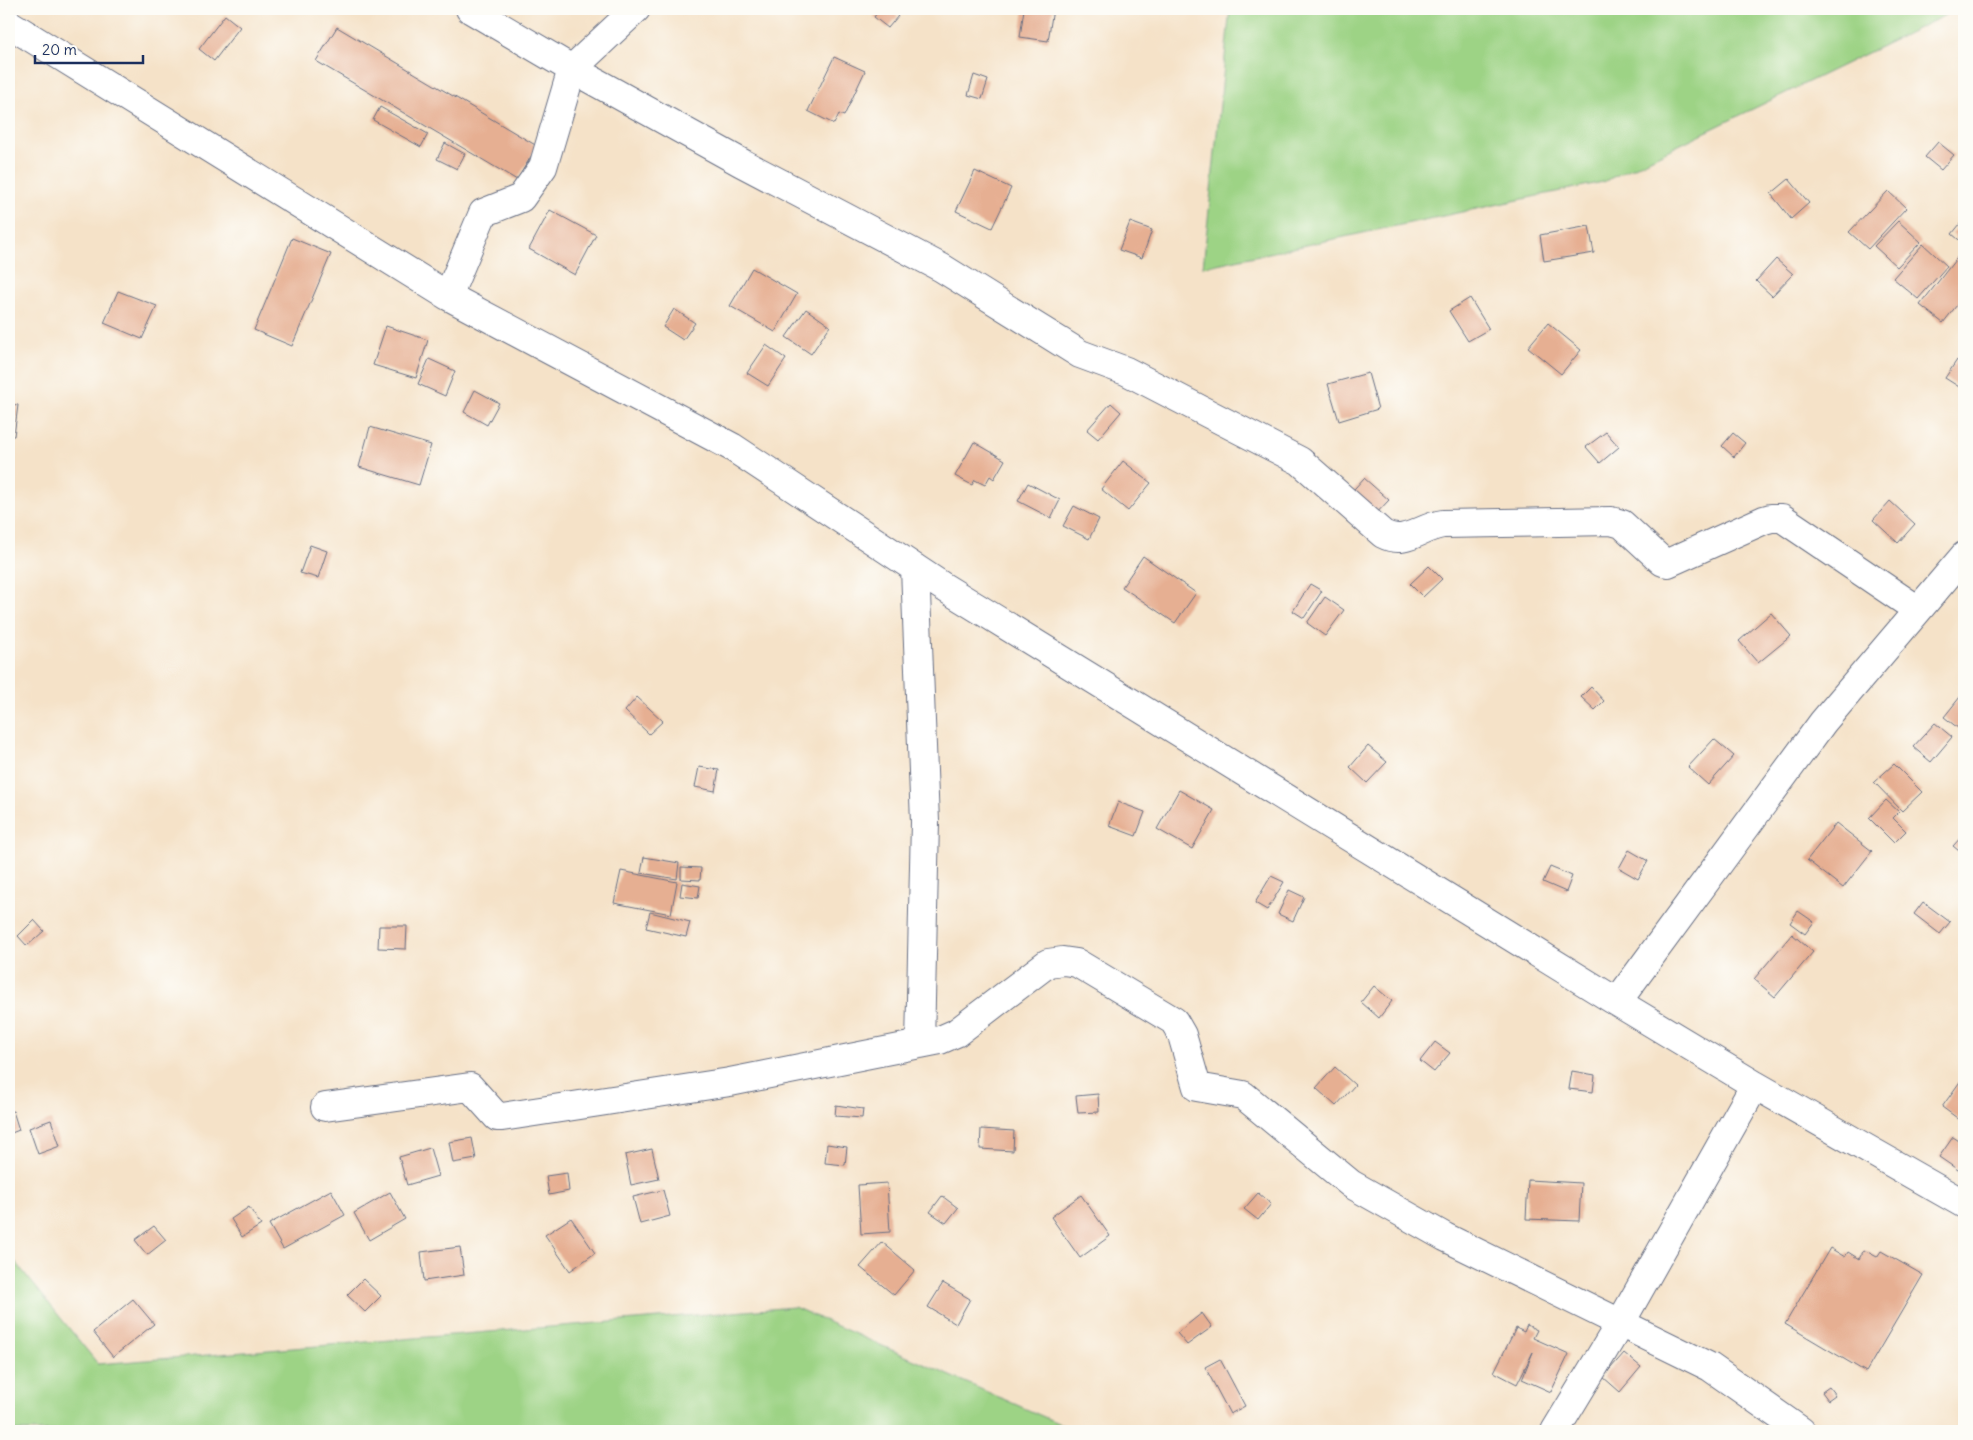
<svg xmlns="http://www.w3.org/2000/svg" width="1973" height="1440" font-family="Delius,sans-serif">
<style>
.green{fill:#9dd385;stroke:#5c8172}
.building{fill:#e6af92}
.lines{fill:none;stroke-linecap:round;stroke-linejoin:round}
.minor-casing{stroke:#676e83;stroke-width:30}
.minor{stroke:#fff;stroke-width:28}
</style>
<rect width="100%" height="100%" fill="#fdfcf7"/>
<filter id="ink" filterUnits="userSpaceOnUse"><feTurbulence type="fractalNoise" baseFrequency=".02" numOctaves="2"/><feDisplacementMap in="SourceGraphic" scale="10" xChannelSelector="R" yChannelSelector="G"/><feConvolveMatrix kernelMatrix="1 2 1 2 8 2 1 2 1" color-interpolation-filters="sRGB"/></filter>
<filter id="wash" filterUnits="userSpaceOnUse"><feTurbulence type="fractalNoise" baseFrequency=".0096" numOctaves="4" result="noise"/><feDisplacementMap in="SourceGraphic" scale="20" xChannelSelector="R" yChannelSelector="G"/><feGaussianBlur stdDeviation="1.12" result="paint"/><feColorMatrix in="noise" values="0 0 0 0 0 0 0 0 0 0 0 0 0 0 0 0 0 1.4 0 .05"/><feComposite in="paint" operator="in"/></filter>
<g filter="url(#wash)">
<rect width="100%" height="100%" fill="#f5e2c8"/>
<path class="green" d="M 1230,9 L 1958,9 L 1603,182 L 1203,267 Z
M 9,1254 L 98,1364 L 794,1307 L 1076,1431 L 9,1431 Z"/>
<g id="blocks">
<path class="building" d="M 880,9 L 889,9 L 898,16 L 888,28 L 874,17 Z
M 1024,9 L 1053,9 L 1048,41 L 1020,37 Z
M 225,15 L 240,27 L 214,61 L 199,49 Z
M 337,27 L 537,146 L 517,180 L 316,61 Z
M 834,57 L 865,71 L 844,116 L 839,114 L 834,124 L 808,111 Z
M 974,75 L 988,80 L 982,99 L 968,95 Z
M 380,107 L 428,134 L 421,147 L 373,120 Z
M 1938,142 L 1954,155 L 1941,170 L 1925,157 Z
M 445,143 L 465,154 L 457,169 L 437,159 Z
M 975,171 L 1011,188 L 992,228 L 956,211 Z
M 1789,179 L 1809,203 L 1791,219 L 1771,194 Z
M 1888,191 L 1906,208 L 1868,249 L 1849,232 Z
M 550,210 L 596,235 L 575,275 L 529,249 Z
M 1964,219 L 1964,244 L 1952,234 Z
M 1898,221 L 1921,242 L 1897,267 L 1874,246 Z
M 1130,222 L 1152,230 L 1142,258 L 1119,250 Z
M 1589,226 L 1594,253 L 1544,261 L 1540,235 Z
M 292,238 L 331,254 L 292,346 L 254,330 Z
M 1923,244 L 1947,266 L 1918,299 L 1893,278 Z
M 1962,251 L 1964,253 L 1964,296 L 1943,323 L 1920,305 Z
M 1776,259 L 1793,274 L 1772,296 L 1756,281 Z
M 752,268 L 797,294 L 775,332 L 730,306 Z
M 118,291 L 157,306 L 142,339 L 104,323 Z
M 1470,298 L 1489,329 L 1468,341 L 1449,311 Z
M 674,309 L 695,323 L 683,340 L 663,327 Z
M 806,309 L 830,326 L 811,354 L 786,337 Z
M 1548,323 L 1581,350 L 1561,374 L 1528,347 Z
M 386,326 L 428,340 L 416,378 L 373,365 Z
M 766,345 L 786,359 L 768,386 L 747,373 Z
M 429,359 L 455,371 L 445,396 L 418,384 Z
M 1957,360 L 1964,365 L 1964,390 L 1945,378 Z
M 1368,373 L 1378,409 L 1339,421 L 1328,384 Z
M 475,390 L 499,403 L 487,425 L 464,412 Z
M 1111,403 L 1121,412 L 1098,439 L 1087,430 Z
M 9,404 L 18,405 L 14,436 L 9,436 Z
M 370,427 L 431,445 L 419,485 L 359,467 Z
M 1606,432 L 1619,447 L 1600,463 L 1586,447 Z
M 1733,433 L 1745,443 L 1734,457 L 1722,446 Z
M 974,442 L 1005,460 L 994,479 L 990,476 L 985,485 L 975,480 L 972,485 L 955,476 Z
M 1123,461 L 1151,483 L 1128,511 L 1101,489 Z
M 1364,478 L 1389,500 L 1372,518 L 1347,497 Z
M 1028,483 L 1060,500 L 1051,518 L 1018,501 Z
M 1890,501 L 1915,524 L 1898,543 L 1873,520 Z
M 1074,506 L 1099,519 L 1089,539 L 1063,526 Z
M 310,545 L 327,551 L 318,578 L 300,573 Z
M 1143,556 L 1196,593 L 1175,623 L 1122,587 Z
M 1429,566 L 1442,579 L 1423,597 L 1410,584 Z
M 1310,584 L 1322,591 L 1304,618 L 1293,611 Z
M 1325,597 L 1344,610 L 1325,636 L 1307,623 Z
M 1771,613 L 1791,636 L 1758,663 L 1739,641 Z
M 1591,687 L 1604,701 L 1595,710 L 1581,697 Z
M 1964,692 L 1964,720 L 1958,728 L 1944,717 Z
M 637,697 L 663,721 L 649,734 L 625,711 Z
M 1935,723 L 1952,737 L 1931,762 L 1913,747 Z
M 1714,739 L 1734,756 L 1708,785 L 1688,767 Z
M 1368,746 L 1387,762 L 1367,783 L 1350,767 Z
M 1894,764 L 1922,792 L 1902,811 L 1874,782 Z
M 699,767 L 719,770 L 715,791 L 695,787 Z
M 1179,790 L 1214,810 L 1192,849 L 1157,829 Z
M 1886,800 L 1899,812 L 1893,818 L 1906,831 L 1894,843 L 1869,818 Z
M 1118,802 L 1145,812 L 1136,836 L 1109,826 Z
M 1836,823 L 1872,851 L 1843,888 L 1807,860 Z
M 1964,834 L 1964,855 L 1953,846 Z
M 1629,850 L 1648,861 L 1638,879 L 1619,868 Z
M 644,857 L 679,863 L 677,879 L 641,873 Z
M 681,867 L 701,868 L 700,880 L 681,879 Z
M 1550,867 L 1572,876 L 1566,892 L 1543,882 Z
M 621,871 L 677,882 L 671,914 L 614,903 Z
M 1271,876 L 1284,882 L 1267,910 L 1255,903 Z
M 682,883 L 700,886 L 698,898 L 680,896 Z
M 1289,890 L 1304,897 L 1293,921 L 1278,914 Z
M 1923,902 L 1950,922 L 1940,934 L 1914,914 Z
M 1798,911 L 1814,922 L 1805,934 L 1790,923 Z
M 650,912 L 690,922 L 686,937 L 646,928 Z
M 34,920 L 44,931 L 27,946 L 18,936 Z
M 379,926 L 407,926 L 406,949 L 378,948 Z
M 1792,934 L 1813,952 L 1775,997 L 1754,979 Z
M 1374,986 L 1392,1001 L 1379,1018 L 1361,1002 Z
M 1435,1042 L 1450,1053 L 1434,1072 L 1420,1061 Z
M 1335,1067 L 1355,1085 L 1336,1106 L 1316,1088 Z
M 1572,1071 L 1595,1075 L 1593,1092 L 1569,1089 Z
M 1964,1076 L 1964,1123 L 1942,1107 Z
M 1098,1094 L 1099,1112 L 1078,1113 L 1076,1096 Z
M 836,1105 L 863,1109 L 862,1118 L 835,1116 Z
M 13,1111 L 19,1130 L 9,1134 L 9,1112 Z
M 51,1120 L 60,1146 L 38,1154 L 29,1128 Z
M 981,1129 L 1014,1131 L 1013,1151 L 980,1149 Z
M 1953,1137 L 1964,1144 L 1964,1174 L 1939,1157 Z
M 472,1138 L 476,1159 L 453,1163 L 449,1142 Z
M 827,1144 L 847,1147 L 845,1165 L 825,1163 Z
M 430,1148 L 438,1176 L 407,1185 L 399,1157 Z
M 652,1149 L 659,1179 L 631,1185 L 625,1155 Z
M 567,1173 L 569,1191 L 549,1195 L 546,1176 Z
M 1528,1180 L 1581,1183 L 1579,1221 L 1526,1219 Z
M 887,1183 L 890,1232 L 861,1234 L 858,1185 Z
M 331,1190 L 345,1215 L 283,1249 L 269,1224 Z
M 663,1190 L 670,1216 L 640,1224 L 633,1197 Z
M 390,1192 L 405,1219 L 369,1240 L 354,1213 Z
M 1258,1193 L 1271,1204 L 1258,1220 L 1244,1209 Z
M 1081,1195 L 1110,1236 L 1080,1258 L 1051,1217 Z
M 942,1196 L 958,1208 L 946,1223 L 930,1212 Z
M 249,1207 L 261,1225 L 242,1237 L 231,1219 Z
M 571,1218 L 595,1253 L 570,1271 L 545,1235 Z
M 154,1226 L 166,1240 L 147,1255 L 135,1240 Z
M 882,1242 L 915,1270 L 894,1295 L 860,1267 Z
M 460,1247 L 464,1275 L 424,1281 L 421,1252 Z
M 1830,1248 L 1845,1257 L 1848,1252 L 1859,1259 L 1864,1250 L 1877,1257 L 1881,1251 L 1923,1275 L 1866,1372 L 1785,1324 Z
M 363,1279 L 381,1296 L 365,1312 L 347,1295 Z
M 943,1283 L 970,1299 L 956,1324 L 928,1307 Z
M 133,1299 L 154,1324 L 113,1357 L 93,1332 Z
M 1202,1313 L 1212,1327 L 1187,1345 L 1177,1333 Z
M 1527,1325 L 1537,1330 L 1533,1338 L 1569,1354 L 1551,1392 L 1522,1379 L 1533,1352 L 1517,1384 L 1494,1372 L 1516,1328 L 1524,1332 Z
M 1624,1353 L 1641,1367 L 1620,1392 L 1603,1377 Z
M 1220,1359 L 1245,1406 L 1230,1414 L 1205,1367 Z
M 1829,1387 L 1835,1395 L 1828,1400 L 1822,1392 Z"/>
</g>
</g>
<g filter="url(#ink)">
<use href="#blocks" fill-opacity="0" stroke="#676e83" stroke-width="1"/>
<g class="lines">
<g class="minor-casing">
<path id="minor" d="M 470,9 L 572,69 L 742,163 L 942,268 L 1080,354 L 1126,371 L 1300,461 L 1383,534 C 1406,546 1420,527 1443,524 L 1611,521 L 1622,524 L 1663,562 L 1668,563 L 1764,520 L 1771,518 L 1782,518 L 1918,610
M 9,24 L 448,296 L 732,447 L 942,586 L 1617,1002 L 1755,1085 L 1964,1204
M 448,296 L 483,213 L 521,198 L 543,167 L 572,69 L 636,9
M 915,568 L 925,822 L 920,1044
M 1617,1002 L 1823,722 L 1964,556
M 325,1107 L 470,1087 L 497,1117 L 502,1117 L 730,1082 L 940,1040 L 956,1033 L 1048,963 L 1063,961 L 1077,963 L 1174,1021 L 1182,1035 L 1197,1087 L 1243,1095 L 1351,1184 L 1445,1237 L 1710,1367 L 1801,1431
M 1555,1431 L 1621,1322 L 1755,1085"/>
</g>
<use href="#minor" class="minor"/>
</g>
</g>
<rect width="1973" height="1440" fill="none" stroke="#fdfcf7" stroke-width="30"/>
<path d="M35 55v8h108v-8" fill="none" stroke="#1b2f5e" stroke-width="2.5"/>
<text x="42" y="55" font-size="15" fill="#1b2f5e" stroke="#fdfcf7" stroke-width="4" paint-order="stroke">20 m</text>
</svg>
